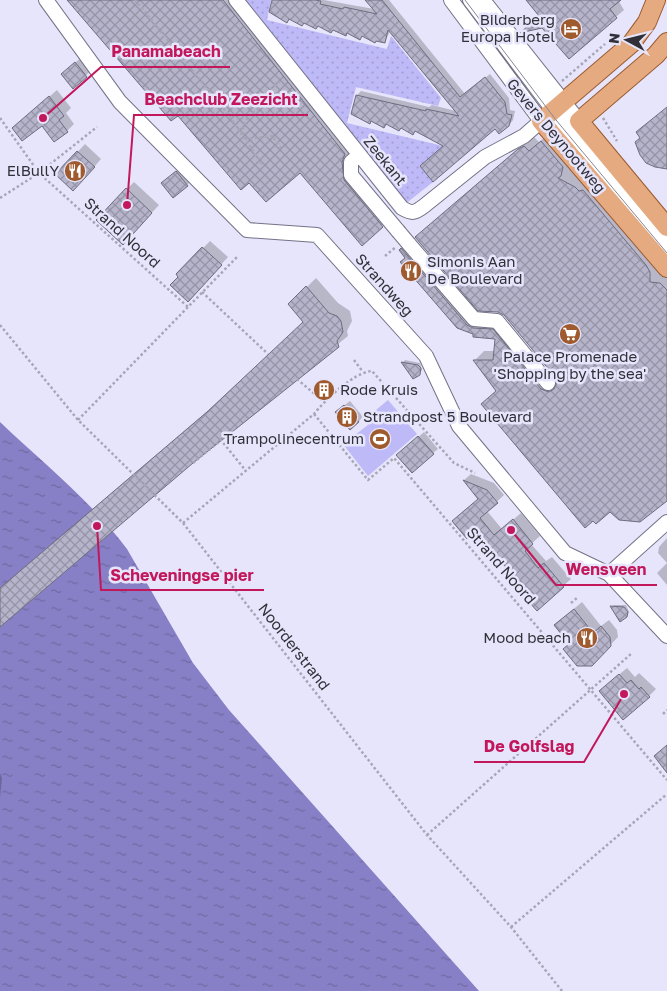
<svg xmlns="http://www.w3.org/2000/svg" width="667" height="991" font-family="'Golos Text',sans-serif">
<style>
.grass{fill:url(#grass-dots)}
.park{fill:#beb9f7}
.water{fill:url(#water-ripples)}
.shadow{fill:#0003}
.building{fill:url(#building-cross-hatch);stroke:#6e6d80}
.lines{fill:none;stroke-linecap:round;stroke-linejoin:round}
.minor-casing{stroke:#747286;stroke-width:16}
.major-casing{stroke:#9c5b31;stroke-width:20}
.path{stroke:#a7a6b7;stroke-width:2.5;stroke-dasharray:2.5 2.5;stroke-linecap:butt}
.minor{stroke:#fff;stroke-width:14}
.major{stroke:#e6aa81;stroke-width:18}
.tram{stroke:#878695;stroke-width:1}
.minor-bridge-casing{stroke:#747286;stroke-width:16;stroke-linecap:butt}
.minor-bridge{stroke:#fff;stroke-width:14}
.labels{text-anchor:middle;stroke-width:5;stroke-linejoin:round;paint-order:stroke}
.poi-label{font-size:15px;fill:#313039;stroke:#e6e5fb;text-anchor:end}
.street-label{font-size:15px;fill:#313039;stroke:#e6e5fb}
.leader{fill:none;stroke:#c2185b;stroke-width:2}
.callout-dot{fill:#c2185b;stroke:#e6e5fb;stroke-width:2}
.callout-label{font-size:16px;text-anchor:middle;font-weight:bold;fill:#c2185b;stroke:#e6e5fb;stroke-width:5;stroke-linejoin:round;paint-order:stroke}
</style>
<defs>
<pattern id="grass-dots" width="8" height="8" patternUnits="userSpaceOnUse" patternTransform="scale(1.25)"><rect width="8" height="8" fill="#beb9f7"/><path d="M2 2h.1M6 6h.1" fill="none" stroke="#a49fd4" stroke-width="1.8" stroke-linecap="round"/></pattern>
<pattern id="water-ripples" width="26" height="14" patternUnits="userSpaceOnUse" patternTransform="scale(1.25)"><rect width="26" height="14" fill="#8880c6"/><path d="M2 4q2-2 4 0t4 0M15 11q2-2 4 0t4 0" fill="none" stroke="#7069a2"/></pattern>
<pattern id="building-cross-hatch" width="8" height="8" patternUnits="userSpaceOnUse" patternTransform="scale(1.25)"><rect width="8" height="8" fill="#b6b4ca"/><path d="M0 0l8 8M0 8l8-8" fill="none" stroke="#9593a5"/></pattern>
</defs>
<rect width="100%" height="100%" fill="#e6e5fb"/>
<path class="grass" d="M 241,0 L 271,0 L 267,20 L 387,49 L 391,36 L 441,98 L 438,106 L 356,87 L 347,123 L 443,146 L 433,182 L 404,205 Z"/>
<path class="park" d="M 388,400 L 417,434 L 368,476 L 343,444 L 368,425 L 364,420 Z"/>
<path class="water" d="M 0,422 C 43,463 91,501 127,549 L 193,663 L 229,710 L 479,991 L 0,991 Z"/>
<path class="shadow" d="M 71,0 L 241,0 L 354,143 L 353,170 L 392,216 L 362,244 L 300,172 L 249,181 L 178,114 Z
M 273,0 L 324,0 L 374,9 L 367,0 L 389,0 L 465,94 L 490,74 L 509,98 L 510,110 L 515,111 L 513,120 L 509,125 L 445,146 L 416,130 L 413,133 L 402,127 L 387,124 L 384,126 L 372,120 L 369,123 L 357,95 L 361,91 L 429,107 L 432,105 L 456,111 L 390,31 L 385,42 L 363,35 L 360,38 L 348,32 L 345,35 L 319,25 L 316,28 L 305,22 L 290,18 L 287,21 Z
M 527,0 L 618,0 L 624,10 L 569,57 Z
M 83,56 L 94,68 L 73,87 L 70,67 Z
M 57,90 L 71,108 L 66,113 L 74,124 L 67,131 L 42,125 L 13,128 Z
M 551,132 L 571,165 L 568,168 L 585,177 L 660,262 L 659,273 L 667,273 L 667,500 L 483,404 L 497,390 L 475,360 L 484,351 L 495,351 L 496,337 L 474,333 L 400,250 L 412,239 L 477,315 L 551,379 L 556,381 L 556,377 L 505,314 L 416,237 L 530,139 L 534,137 L 539,142 Z
M 85,144 L 101,159 L 81,182 L 57,174 Z
M 184,165 L 194,177 L 187,185 L 170,176 Z
M 134,182 L 159,205 L 130,236 L 127,189 Z
M 210,241 L 228,257 L 195,293 L 177,274 Z
M 316,278 L 338,303 L 350,311 L 352,321 L 347,331 L 348,336 L 192,462 L 0,625 L 0,588 L 218,402 L 304,322 L 290,304 Z
M 405,360 L 420,363 L 422,370 L 413,377 L 403,362 Z
M 350,401 L 363,417 L 358,422 L 341,408 Z
M 424,432 L 438,449 L 433,453 L 403,451 Z
M 471,474 L 494,483 L 504,495 L 487,511 L 502,529 L 521,513 L 540,536 L 531,544 L 546,561 L 552,557 L 571,579 L 537,609 L 521,583 L 495,553 L 472,533 L 480,498 L 464,480 Z
M 667,538 L 667,563 L 658,553 L 659,547 Z
M 667,563 L 667,585 L 657,573 Z
M 582,602 L 601,626 L 609,620 L 617,630 L 618,637 L 591,665 L 570,643 L 563,618 Z
M 614,605 L 626,605 L 629,612 L 620,620 L 612,607 Z
M 627,668 L 635,677 L 639,673 L 656,689 L 649,696 L 608,684 Z
M 0,773 L 2,778 L 0,798 Z"/>
<path class="building" d="M 67,0 L 223,0 L 345,154 L 342,162 L 344,180 L 383,227 L 362,246 L 300,173 L 266,202 L 249,183 L 241,190 L 178,116 L 171,121 Z
M 272,0 L 315,0 L 321,1 L 320,4 L 343,9 L 344,7 L 377,14 L 365,0 L 382,0 L 460,97 L 485,77 L 505,102 L 507,114 L 512,115 L 509,126 L 499,134 L 495,129 L 433,182 L 420,166 L 443,146 L 415,131 L 413,135 L 401,128 L 399,131 L 386,124 L 384,128 L 371,121 L 370,124 L 351,114 L 356,95 L 426,111 L 426,109 L 459,116 L 388,30 L 385,43 L 376,41 L 375,43 L 362,36 L 360,40 L 347,33 L 346,36 L 333,30 L 331,33 L 318,26 L 316,29 L 304,23 L 302,26 L 289,19 L 287,23 L 269,12 Z
M 526,0 L 621,0 L 610,9 L 617,18 L 569,59 L 542,28 L 520,33 L 539,16 Z
M 75,62 L 87,77 L 73,89 L 61,74 Z
M 49,96 L 64,116 L 59,120 L 68,132 L 54,142 L 42,126 L 22,141 L 12,128 Z
M 667,107 L 667,169 L 655,167 L 646,163 L 640,155 L 635,142 L 640,138 L 636,132 Z
M 541,141 L 563,167 L 561,176 L 558,178 L 575,187 L 579,191 L 583,190 L 646,265 L 650,272 L 650,282 L 660,283 L 667,290 L 667,501 L 640,522 L 619,520 L 610,512 L 596,524 L 593,521 L 585,528 L 481,404 L 496,391 L 473,360 L 493,360 L 495,339 L 473,337 L 473,334 L 457,328 L 400,262 L 405,258 L 399,250 L 401,248 L 467,325 L 473,328 L 493,329 L 541,389 L 549,392 L 554,389 L 557,382 L 555,377 L 504,315 L 498,312 L 478,311 L 415,237 L 518,149 L 524,146 L 529,151 Z
M 77,151 L 95,167 L 73,191 L 55,174 Z
M 176,171 L 188,186 L 173,198 L 161,183 Z
M 126,188 L 152,213 L 123,245 L 96,220 Z
M 202,247 L 222,265 L 188,302 L 170,285 L 178,277 L 176,274 Z
M 306,286 L 329,313 L 337,316 L 341,321 L 343,332 L 337,341 L 339,347 L 193,463 L 0,627 L 0,588 L 207,412 L 303,322 L 288,304 Z
M 401,362 L 418,365 L 421,368 L 420,375 L 413,379 Z
M 344,405 L 359,422 L 350,430 L 335,412 Z
M 418,436 L 434,454 L 412,473 L 396,455 Z
M 463,480 L 487,490 L 498,503 L 480,518 L 494,535 L 513,519 L 533,544 L 525,551 L 538,568 L 544,563 L 564,587 L 537,611 L 516,587 L 519,584 L 495,554 L 491,558 L 472,535 L 467,539 L 452,521 L 478,499 Z
M 610,606 L 624,607 L 628,612 L 627,617 L 620,622 Z
M 574,609 L 593,633 L 601,626 L 610,637 L 611,646 L 592,666 L 577,666 L 563,649 L 569,644 L 554,625 Z
M 619,674 L 627,683 L 631,680 L 639,689 L 641,687 L 650,697 L 623,720 L 599,691 Z
M 667,745 L 667,773 L 654,756 Z"/>
<g class="lines">
<g class="minor-casing">
<path id="minor" d="M 46,0 L 120,102 L 247,230 L 317,235 L 426,356 L 459,426 L 565,553 L 609,574 L 667,636
M 236,0 L 402,208 C 412,214 415,213 424,206 L 485,157 L 524,136 L 541,121
M 451,0 L 541,121
M 470,0 L 578,143 L 667,247
M 483,0 L 579,121
M 359,155 L 351,162 L 351,175 L 398,231
M 409,244 L 474,319 L 497,321 L 548,383
M 609,574 L 667,522"/>
</g>
<g class="major-casing">
<path id="major" d="M 656,0 L 647,22 L 631,44 L 541,121 L 667,268
M 667,42 L 656,55 L 579,121 L 667,227"/>
</g>
<path class="path" d="M 135,0 L 228,114 L 262,164
M 562,81 L 605,44
M 228,114 L 248,116
M 0,118 L 39,173 L 188,307 L 237,257
M 603,118 L 617,141
M 241,134 L 248,116 L 259,108 L 267,92 L 282,79
M 245,139 L 272,136 L 282,149
M 0,198 L 39,173 L 97,127
M 385,256 L 396,247
M 202,292 L 268,354
M 0,325 L 78,420 L 183,523 L 427,835 L 511,927 L 562,991
M 354,360 L 363,372
M 297,379 L 324,402
M 314,414 L 368,480 L 394,458 L 667,780
M 78,420 L 188,307
M 193,463 L 221,440 L 246,471
M 183,523 L 314,414 C 325,400 354,372 372,371 L 454,463 L 475,473
M 571,603 L 578,597
M 663,714 L 667,710
M 427,835 L 632,653
M 511,927 L 667,794"/>
<use href="#minor" class="minor"/>
<use href="#major" class="major"/>
<path class="tram" d="M 465,0 L 556,120 L 667,253"/>
<g class="minor-bridge-casing">
<path id="minor-bridge" d="M 398,231 L 409,244"/>
</g>
<use href="#minor-bridge" class="minor-bridge"/>
</g>
<defs>
<g id="hotel-disc" transform="scale(1.125)"><circle r="9.5" fill="#9f5a2e" stroke="#e6e5fb"/><path d="M-6-4.5h1.5V1H6V5H4.5V3h-9V5H-6ZM-4 0a1.8 1.8 0 1 1 3.6 0ZM.5 0V-2.5h3Q6-2.5 6 0Z" fill="#fff"/></g>
<g id="restaurant-disc" transform="scale(1.125)"><circle r="9.5" fill="#9f5a2e" stroke="#e6e5fb"/><path d="M-5-6h1v4h1v-4h1v4h1v-4h1v5L-1.5 .5V6h-2V.5L-5-1ZM5-6V6H3V1.5H1.5Q1.5-4 5-6Z" fill="#fff"/></g>
<g id="supermarket-disc" transform="scale(1.125)"><circle r="9.5" fill="#9f5a2e" stroke="#e6e5fb"/><path d="M-6-5.5h2.5l.6 2H6L4.5 2H-2.5L-4.4-4H-6ZM-1.5 3.2a1.3 1.3 0 1 0 .1 0ZM3 3.2a1.3 1.3 0 1 0 .1 0Z" fill="#fff"/></g>
<g id="building-disc" transform="scale(1.125)"><circle r="9.5" fill="#9f5a2e" stroke="#e6e5fb"/><path d="M-4-6H4V6H1V3H-1V6H-4ZM-2.5-4.3h1.7v1.8h-1.7ZM.8-4.3h1.7v1.8H.8ZM-2.5-1h1.7V.8h-1.7ZM.8-1h1.7V.8H.8Z" fill="#fff"/></g>
<g id="stadium-disc" transform="scale(1.125)"><circle r="9.5" fill="#9f5a2e" stroke="#e6e5fb"/><path d="M0-5a6.5 5 0 1 0 0 10a6.5 5 0 1 0 0-10ZM-3.5-1.8h7v3.6h-7Z" fill="#fff"/></g>
</defs>
<g fill-rule="evenodd">
<use href="#hotel-disc" x="571" y="29"/>
<use href="#restaurant-disc" x="75" y="171"/>
<use href="#restaurant-disc" x="411" y="271"/>
<use href="#supermarket-disc" x="570" y="334"/>
<use href="#building-disc" x="324" y="390"/>
<use href="#building-disc" x="347" y="417"/>
<use href="#stadium-disc" x="380" y="439"/>
<use href="#restaurant-disc" x="587" y="638"/>
</g>
<g class="labels">
<g class="poi-label">
<text x="555" y="25">Bilderberg<tspan x="555" dy="17">Europa Hotel</tspan></text>
<text x="59" y="176">ElBullY</text>
<text x="427" y="267" text-anchor="start">Simonis Aan<tspan x="427" dy="17">De Boulevard</tspan></text>
<text x="570" y="362" text-anchor="middle">Palace Promenade<tspan x="570" dy="17">'Shopping by the sea'</tspan></text>
<text x="340" y="395" text-anchor="start">Rode Kruis</text>
<text x="363" y="422" text-anchor="start">Strandpost 5 Boulevard</text>
<text x="364" y="444">Trampolinecentrum</text>
<text x="571" y="643">Mood beach</text>
</g>
<g class="street-label">
<text transform="translate(556 136) rotate(50)" y="5">Gevers Deynootweg</text>
<text transform="translate(385 161) rotate(51)" y="5">Zeekant</text>
<text transform="translate(122 233) rotate(42)" y="5">Strand Noord</text>
<text transform="translate(384 285) rotate(48)" y="5">Strandweg</text>
<text transform="translate(501 566) rotate(49)" y="5">Strand Noord</text>
<text transform="translate(294 647) rotate(52)" y="5">Noorderstrand</text>
</g>
</g>
<path class="leader" d="M43 118L101 67H230M127 205L134 115H308M511 530L556 585H657M97 526L101 590H264M624 694L584 762H474"/>
<g class="callout-dot">
<circle cx="43" cy="118" r="5"/>
<circle cx="127" cy="205" r="5"/>
<circle cx="511" cy="530" r="5"/>
<circle cx="97" cy="526" r="5"/>
<circle cx="624" cy="694" r="5"/>
</g>
<g class="callout-label">
<text x="166" y="57">Panamabeach</text>
<text x="221" y="105">Beachclub Zeezicht</text>
<text x="606" y="575">Wensveen</text>
<text x="182" y="581">Scheveningse pier</text>
<text x="529" y="752">De Golfslag</text>
</g>
<g transform="translate(627 40) rotate(277)" stroke="#e6e5fb" stroke-width="4" paint-order="stroke">
<path d="M0-4L9 19L0 12L-9 19Z" fill="#313039"/>
<text y="-8" font-size="14" font-weight="bold" text-anchor="middle" fill="#313039">N</text>
</g>
</svg>
